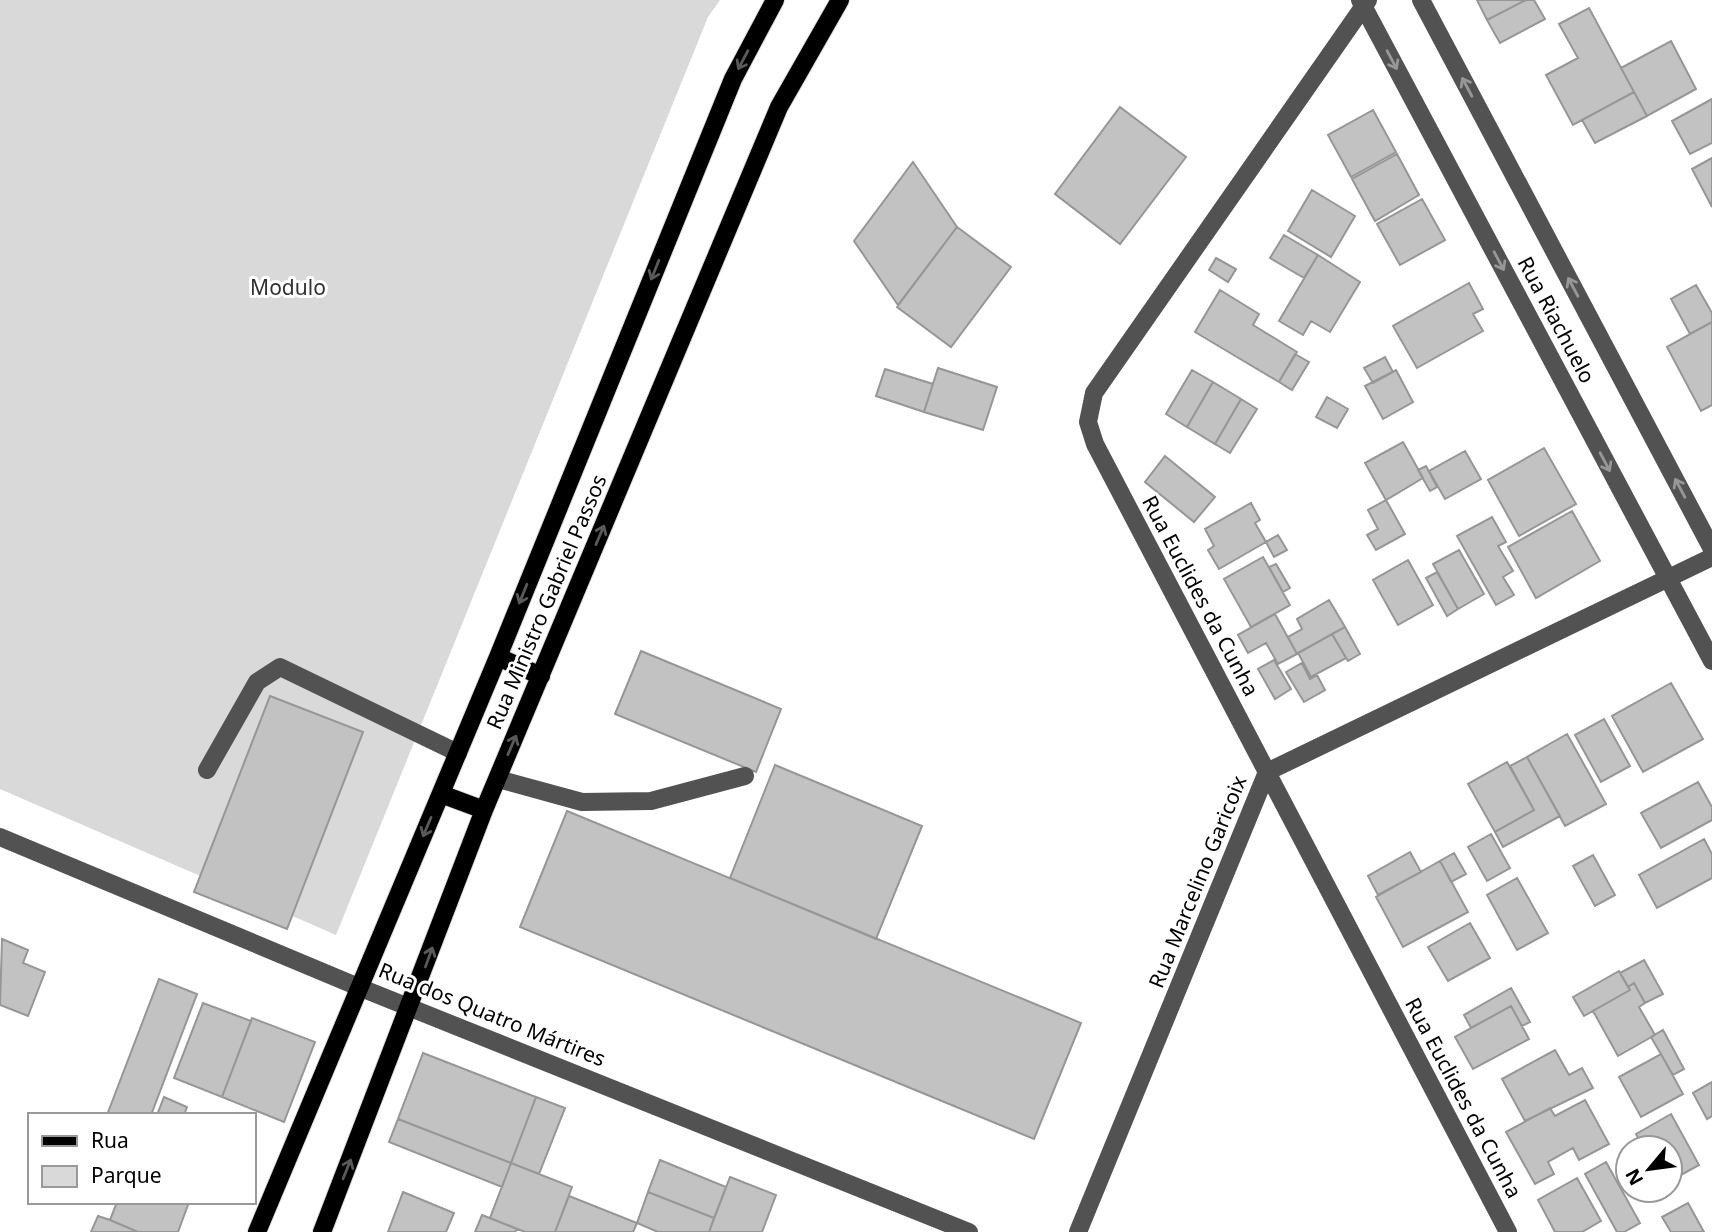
<svg xmlns="http://www.w3.org/2000/svg" width="1712" height="1232" font-family="'Noto Sans',sans-serif">
<style>
.green{fill:#d9d9d9}
.building{fill:#c2c2c2;stroke:#969696;stroke-width:2}
.lines{fill:none;stroke-linecap:round;stroke-linejoin:round}
.major-casing{stroke:#dbdbdb;stroke-width:20}
.minor{stroke:#525252;stroke-width:18}
.major{stroke:#000;stroke-width:18}
.oneway{stroke:#595959}
.oneway2{stroke:#979797}
.labels{text-anchor:middle;stroke-width:6;stroke-linejoin:round;paint-order:stroke}
.park-label{font-size:21px;fill:#303030;stroke:#fff}
.street-label{font-size:21px;fill:#000;stroke:#fff}
</style>
<rect width="100%" height="100%" fill="#fff"/>
<path class="green" d="M 0,0 L 720,0 L 708,17 L 336,935 L 0,789 Z"/>
<path class="building" d="M 1477,0 L 1526,0 L 1487,20 Z
M 1526,0 L 1534,0 L 1545,19 L 1500,43 L 1487,20 Z
M 1589,8 L 1634,92 L 1573,125 L 1546,75 L 1578,58 L 1559,24 Z
M 1671,41 L 1696,89 L 1647,116 L 1621,68 Z
M 1634,92 L 1647,116 L 1595,143 L 1582,120 Z
M 1712,99 L 1712,143 L 1690,154 L 1672,121 Z
M 1120,107 L 1186,157 L 1120,244 L 1055,194 Z
M 1373,110 L 1396,152 L 1351,177 L 1328,135 Z
M 1397,154 L 1419,195 L 1375,221 L 1352,179 Z
M 1712,158 L 1712,207 L 1692,169 Z
M 913,162 L 957,227 L 898,305 L 854,241 Z
M 1312,190 L 1355,216 L 1331,257 L 1288,231 Z
M 1422,199 L 1445,240 L 1400,265 L 1377,224 Z
M 957,227 L 1011,267 L 951,347 L 897,307 Z
M 1284,235 L 1318,255 L 1304,278 L 1270,258 Z
M 1318,255 L 1360,282 L 1330,332 L 1311,321 L 1303,335 L 1279,321 Z
M 1216,258 L 1236,269 L 1228,282 L 1209,270 Z
M 1469,283 L 1483,309 L 1473,314 L 1483,331 L 1417,368 L 1393,326 Z
M 1696,285 L 1712,313 L 1712,322 L 1690,334 L 1671,299 Z
M 1220,290 L 1259,314 L 1253,325 L 1297,352 L 1279,382 L 1195,332 Z
M 1712,322 L 1712,405 L 1701,411 L 1667,347 Z
M 1295,354 L 1309,362 L 1292,390 L 1279,382 Z
M 1385,357 L 1393,372 L 1373,383 L 1364,368 Z
M 938,368 L 997,387 L 983,430 L 924,412 Z
M 885,369 L 933,384 L 924,412 L 876,396 Z
M 1192,370 L 1213,382 L 1187,427 L 1166,414 Z
M 1396,370 L 1413,402 L 1383,419 L 1365,386 Z
M 1213,382 L 1241,399 L 1215,444 L 1187,427 Z
M 1327,397 L 1348,409 L 1337,428 L 1316,417 Z
M 1241,399 L 1257,409 L 1230,453 L 1215,444 Z
M 1403,442 L 1423,478 L 1386,500 L 1365,463 Z
M 1544,448 L 1576,504 L 1519,536 L 1488,480 Z
M 1465,451 L 1481,479 L 1445,499 L 1429,471 Z
M 1165,456 L 1215,497 L 1194,522 L 1145,482 Z
M 1426,466 L 1437,487 L 1430,491 L 1418,470 Z
M 1386,500 L 1405,534 L 1376,550 L 1367,535 L 1378,529 L 1368,510 Z
M 1251,503 L 1260,520 L 1255,523 L 1266,542 L 1219,569 L 1208,550 L 1214,546 L 1205,529 Z
M 1572,511 L 1600,561 L 1536,598 L 1508,547 Z
M 1492,517 L 1506,542 L 1498,546 L 1513,571 L 1503,577 L 1514,595 L 1496,605 L 1457,536 Z
M 1278,535 L 1287,550 L 1274,557 L 1266,542 Z
M 1459,550 L 1484,594 L 1458,609 L 1433,564 Z
M 1263,557 L 1290,605 L 1251,627 L 1224,579 Z
M 1408,560 L 1433,605 L 1398,625 L 1373,580 Z
M 1276,564 L 1290,588 L 1283,592 L 1269,567 Z
M 1437,572 L 1458,609 L 1447,616 L 1426,578 Z
M 1329,600 L 1345,627 L 1297,654 L 1288,637 L 1302,629 L 1297,619 Z
M 1275,614 L 1297,654 L 1278,664 L 1266,643 L 1248,653 L 1238,635 Z
M 1345,627 L 1360,654 L 1348,661 L 1332,634 Z
M 1332,634 L 1346,658 L 1311,677 L 1298,653 Z
M 641,651 L 781,709 L 756,772 L 615,714 Z
M 1274,660 L 1291,689 L 1275,699 L 1258,669 Z
M 1302,663 L 1310,679 L 1317,675 L 1325,690 L 1304,702 L 1286,672 Z
M 1671,683 L 1703,739 L 1643,772 L 1612,716 Z
M 270,696 L 363,732 L 287,929 L 194,892 Z
M 1604,719 L 1630,766 L 1601,782 L 1575,735 Z
M 1567,734 L 1606,804 L 1565,826 L 1527,757 Z
M 1527,757 L 1560,816 L 1503,847 L 1495,832 L 1534,810 L 1510,766 Z
M 1507,762 L 1534,810 L 1495,832 L 1468,784 Z
M 775,765 L 922,826 L 876,939 L 730,878 Z
M 1698,782 L 1712,807 L 1712,820 L 1661,848 L 1641,813 Z
M 567,811 L 1081,1023 L 1034,1139 L 520,927 Z
M 1491,834 L 1510,868 L 1487,881 L 1468,847 Z
M 1704,839 L 1712,854 L 1712,878 L 1657,908 L 1639,875 Z
M 1410,852 L 1421,872 L 1378,895 L 1368,876 Z
M 1454,853 L 1466,874 L 1451,882 L 1440,861 Z
M 1593,855 L 1615,895 L 1595,906 L 1573,866 Z
M 1440,861 L 1468,912 L 1403,947 L 1376,897 Z
M 1517,878 L 1548,933 L 1517,950 L 1487,895 Z
M 1470,923 L 1490,958 L 1448,981 L 1428,947 Z
M 2,939 L 28,950 L 23,963 L 45,972 L 28,1016 L 0,1005 Z
M 1644,960 L 1663,994 L 1645,1003 L 1634,983 L 1628,987 L 1620,973 Z
M 1619,971 L 1630,990 L 1584,1016 L 1573,997 Z
M 159,979 L 197,994 L 151,1115 L 107,1115 Z
M 1634,983 L 1645,1003 L 1639,1007 L 1655,1035 L 1618,1056 L 1593,1011 L 1630,990 L 1628,987 Z
M 1511,988 L 1530,1022 L 1522,1026 L 1511,1006 L 1471,1028 L 1464,1015 Z
M 203,1003 L 251,1021 L 222,1097 L 174,1078 Z
M 1511,1006 L 1529,1039 L 1473,1069 L 1455,1037 Z
M 252,1018 L 315,1042 L 284,1122 L 222,1097 Z
M 1663,1030 L 1684,1069 L 1673,1075 L 1651,1037 Z
M 1555,1050 L 1569,1075 L 1582,1068 L 1593,1088 L 1525,1121 L 1502,1079 Z
M 423,1053 L 536,1097 L 511,1163 L 398,1119 Z
M 1661,1054 L 1683,1094 L 1641,1117 L 1619,1077 Z
M 1712,1082 L 1712,1116 L 1707,1119 L 1693,1093 Z
M 164,1097 L 187,1107 L 184,1115 L 157,1115 Z
M 536,1097 L 565,1108 L 539,1174 L 511,1163 Z
M 1585,1100 L 1609,1144 L 1579,1160 L 1573,1148 L 1548,1162 L 1554,1174 L 1535,1184 L 1506,1132 L 1550,1108 L 1555,1116 Z
M 1671,1114 L 1699,1165 L 1670,1181 L 1670,1148 L 1644,1148 L 1636,1134 Z
M 398,1119 L 511,1163 L 502,1187 L 389,1142 Z
M 660,1160 L 726,1187 L 714,1218 L 648,1192 Z
M 1606,1162 L 1640,1223 L 1624,1232 L 1617,1232 L 1585,1174 Z
M 511,1163 L 572,1187 L 555,1232 L 525,1232 L 490,1218 Z
M 730,1177 L 776,1195 L 762,1232 L 709,1232 Z
M 1577,1178 L 1601,1221 L 1582,1232 L 1555,1232 L 1538,1200 Z
M 403,1192 L 454,1213 L 446,1232 L 388,1232 Z
M 648,1192 L 714,1218 L 709,1232 L 658,1232 L 637,1223 Z
M 569,1196 L 637,1223 L 633,1232 L 555,1232 Z
M 117,1202 L 189,1202 L 178,1232 L 138,1232 L 110,1220 Z
M 1688,1203 L 1704,1232 L 1671,1232 L 1662,1217 Z
M 482,1215 L 517,1229 L 515,1232 L 475,1232 Z
M 98,1216 L 110,1220 L 138,1232 L 91,1232 Z"/>
<g class="lines">
<g class="major-casing">
<path id="major" d="M 498,657 L 541,676
M 441,794 L 484,810
M 257,1232 L 498,657 L 733,79 L 775,0
M 322,1232 L 484,810 L 779,107 L 840,0"/>
</g>
<path class="minor" d="M 1360,0 L 1712,661
M 1368,0 L 1094,393 L 1088,422 L 1095,444 L 1508,1232
M 1421,0 L 1712,549
M 207,770 L 257,682 L 280,667 L 458,753
M 498,779 L 582,802 L 651,801 L 745,776
M 0,837 L 361,988 L 969,1232
M 1078,1232 L 1267,772 L 1712,557"/>
<use href="#major" class="major"/>
</g>
<defs><path id="oneway-shaft" d="M-6 0H5M1.5-3L5.5 0L1.5 3" fill="none" stroke-width="1.6" stroke-linecap="round" stroke-linejoin="round" transform="scale(1.75)"/></defs>
<g class="oneway">
<use href="#oneway-shaft" transform="translate(743 60) rotate(118)"/>
<use href="#oneway-shaft" transform="translate(655 270) rotate(112)"/>
<use href="#oneway-shaft" transform="translate(600 535) rotate(-67)"/>
<use href="#oneway-shaft" transform="translate(523 594) rotate(112)"/>
<use href="#oneway-shaft" transform="translate(512 745) rotate(-67)"/>
<use href="#oneway-shaft" transform="translate(427 827) rotate(113)"/>
<use href="#oneway-shaft" transform="translate(429 957) rotate(-70)"/>
<use href="#oneway-shaft" transform="translate(347 1169) rotate(-68)"/>
</g>
<g class="oneway2">
<use href="#oneway-shaft" transform="translate(1392 60) rotate(62)"/>
<use href="#oneway-shaft" transform="translate(1467 87) rotate(-118)"/>
<use href="#oneway-shaft" transform="translate(1499 261) rotate(62)"/>
<use href="#oneway-shaft" transform="translate(1573 287) rotate(-118)"/>
<use href="#oneway-shaft" transform="translate(1605 462) rotate(62)"/>
<use href="#oneway-shaft" transform="translate(1680 488) rotate(-118)"/>
</g>
<g class="labels">
<g class="park-label">
<text x="288" y="295">Modulo</text>
</g>
<g class="street-label">
<text transform="translate(1556 320) rotate(62)" y="7">Rua Riachuelo</text>
<text transform="translate(1200 596) rotate(62)" y="7">Rua Euclides da Cunha</text>
<text transform="translate(547 602) rotate(-67)" y="7">Rua Ministro Gabriel Passos</text>
<text transform="translate(1198 882) rotate(-68)" y="7">Rua Marcelino Garicoix</text>
<text transform="translate(492 1015) rotate(22)" y="7">Rua dos Quatro Mártires</text>
<text transform="translate(1463 1098) rotate(62)" y="7">Rua Euclides da Cunha</text>
</g>
</g>
<rect x="28" y="1113" width="228" height="91" fill="#ffffff" stroke="#999999" stroke-width="2"/>
<rect x="42" y="1136" width="35" height="10" fill="#000000" stroke="#999999" stroke-width="2"/>
<text x="91" y="1148" font-size="21" fill="#000000">Rua</text>
<rect x="42" y="1166" width="35" height="21" fill="#d9d9d9" stroke="#999999" stroke-width="2"/>
<text x="91" y="1183" font-size="21" fill="#000000">Parque</text>
<g transform="translate(1649 1169) rotate(241)"><circle r="33" fill="#ffffff" stroke="#999999" stroke-width="2"/>
<path d="M0-5L12 26L0 18L-12 26Z" fill="#000000"/>
<text y="-10" font-size="19" font-weight="bold" text-anchor="middle" fill="#000000">N</text>
</g>
</svg>
